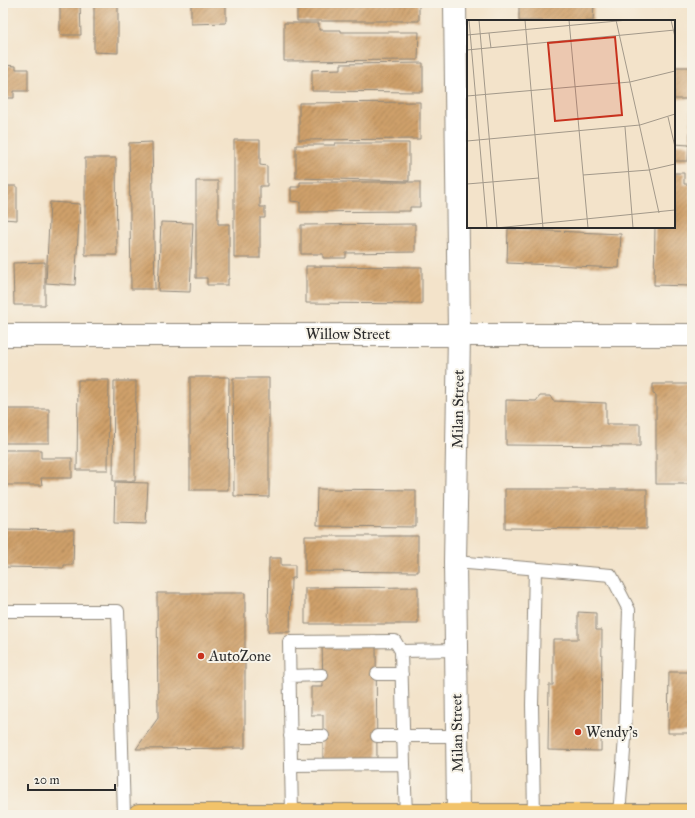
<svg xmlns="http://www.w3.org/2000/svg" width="695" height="818" font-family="'IM FELL Great Primer',serif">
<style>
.building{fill:url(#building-hatch)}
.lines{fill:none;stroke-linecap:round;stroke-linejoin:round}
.service-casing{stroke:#8f877a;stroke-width:14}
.minor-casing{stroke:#8f877a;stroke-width:24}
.primary-casing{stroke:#8f877a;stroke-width:24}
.service{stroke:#fff;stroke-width:12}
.minor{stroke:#fff;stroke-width:22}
.primary{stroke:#f2c36a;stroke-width:22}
.poi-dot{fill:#c8321e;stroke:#f7f3e8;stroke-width:1.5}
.labels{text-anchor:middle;stroke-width:4;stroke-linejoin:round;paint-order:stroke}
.street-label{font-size:15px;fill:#2b2b2b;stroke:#f7f3e8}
.poi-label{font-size:15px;fill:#2b2b2b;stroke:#f7f3e8;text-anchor:start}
.inset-road{fill:none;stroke:#a3998a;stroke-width:1}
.view{fill:#c8321e;fill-opacity:0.15;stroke:#c8321e;stroke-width:2}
.inset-edge{fill:none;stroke:#2b2b2b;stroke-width:2}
</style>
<defs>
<pattern id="building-hatch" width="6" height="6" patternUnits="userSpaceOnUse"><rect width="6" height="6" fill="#cfa06a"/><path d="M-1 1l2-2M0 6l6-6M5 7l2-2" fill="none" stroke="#a88357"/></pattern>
</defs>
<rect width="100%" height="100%" fill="#f7f3e8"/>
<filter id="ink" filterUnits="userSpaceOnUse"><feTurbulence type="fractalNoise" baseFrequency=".025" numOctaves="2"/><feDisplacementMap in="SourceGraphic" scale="8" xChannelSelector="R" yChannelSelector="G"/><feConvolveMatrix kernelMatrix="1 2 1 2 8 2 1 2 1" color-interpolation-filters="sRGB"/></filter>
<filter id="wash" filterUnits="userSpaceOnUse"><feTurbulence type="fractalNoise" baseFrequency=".012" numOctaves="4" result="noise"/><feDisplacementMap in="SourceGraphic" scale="16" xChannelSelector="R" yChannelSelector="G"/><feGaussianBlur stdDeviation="0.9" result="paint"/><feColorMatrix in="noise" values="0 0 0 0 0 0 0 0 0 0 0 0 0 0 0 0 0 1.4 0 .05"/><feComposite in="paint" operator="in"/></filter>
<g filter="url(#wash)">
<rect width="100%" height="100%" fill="#f3e3ca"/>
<g id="blocks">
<path class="building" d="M 60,3 L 80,3 L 81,35 L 60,35 Z
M 94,3 L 118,3 L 118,53 L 94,52 Z
M 191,3 L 226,3 L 226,23 L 191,24 Z
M 310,3 L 419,3 L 419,21 L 297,21 L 297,8 L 310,8 Z
M 519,3 L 594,3 L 593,21 L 519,21 Z
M 655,3 L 690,3 L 690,5 L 655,5 Z
M 284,23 L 319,23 L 319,30 L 341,30 L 341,32 L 419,32 L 418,60 L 284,61 Z
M 423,63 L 423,92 L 312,91 L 312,70 L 341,69 L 341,64 Z
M 3,65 L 16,66 L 16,69 L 28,69 L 28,91 L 14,91 L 14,98 L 3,98 Z
M 674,67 L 691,67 L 690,99 L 674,99 Z
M 420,102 L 420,139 L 299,140 L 299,103 Z
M 690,106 L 692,106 L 692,140 L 690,140 Z
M 234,140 L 260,140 L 260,165 L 267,166 L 267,186 L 260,186 L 260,207 L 265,207 L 265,218 L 260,218 L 260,258 L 234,258 Z
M 152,142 L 155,289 L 131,289 L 129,143 Z
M 335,143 L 409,143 L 409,181 L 296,178 L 296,145 L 335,145 Z
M 674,144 L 689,145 L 688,161 L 674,161 Z
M 85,158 L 116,158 L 117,255 L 85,255 Z
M 674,173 L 684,173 L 684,184 L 690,184 L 690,202 L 692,202 L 691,286 L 654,285 L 655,227 L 674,227 Z
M 196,181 L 218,181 L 218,224 L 229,224 L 229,279 L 228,279 L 228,285 L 207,285 L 207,278 L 196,278 Z
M 300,182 L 420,182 L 420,207 L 410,207 L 410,211 L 300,212 L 300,202 L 291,201 L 291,187 L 300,187 Z
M 3,186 L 17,186 L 17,220 L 3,219 Z
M 50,202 L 80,204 L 75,285 L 46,283 Z
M 161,222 L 193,223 L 190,292 L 158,291 Z
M 415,224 L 415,252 L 346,253 L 346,258 L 323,258 L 323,254 L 301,254 L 301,225 Z
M 508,229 L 621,234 L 619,268 L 507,263 Z
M 45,262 L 45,305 L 14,305 L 13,263 Z
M 306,266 L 422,267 L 422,304 L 306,303 Z
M 190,377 L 229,377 L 228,490 L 190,490 Z
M 233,378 L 269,378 L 269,497 L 234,496 Z
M 78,380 L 109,380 L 108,470 L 77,470 Z
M 114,381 L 136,381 L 135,481 L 113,481 Z
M 653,384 L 692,384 L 691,484 L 656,484 L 656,395 L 653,394 Z
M 540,396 L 550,396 L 553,401 L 606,403 L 606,424 L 640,424 L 640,446 L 506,445 L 506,400 L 536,401 Z
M 3,409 L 49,409 L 49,443 L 3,443 Z
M 3,450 L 41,450 L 41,458 L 72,458 L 72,478 L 41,478 L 42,485 L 3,485 Z
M 115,482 L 148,483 L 146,524 L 114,523 Z
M 317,489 L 416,490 L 416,527 L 316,526 Z
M 505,489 L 647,489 L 647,529 L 505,528 Z
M 3,529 L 74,530 L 73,565 L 64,565 L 64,568 L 3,567 Z
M 305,536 L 418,536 L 418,572 L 305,571 Z
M 269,558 L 281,558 L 281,565 L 295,565 L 295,578 L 291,578 L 290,632 L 268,632 Z
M 418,587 L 418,624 L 305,624 L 305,588 Z
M 157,593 L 245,593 L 245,748 L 136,749 L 158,718 Z
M 578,612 L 596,613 L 596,630 L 602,630 L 601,751 L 548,750 L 549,685 L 553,685 L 553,639 L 578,639 Z
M 322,644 L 376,644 L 377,759 L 323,759 L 323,715 L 311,715 L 311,687 L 323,687 Z
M 669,672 L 692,672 L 692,733 L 668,733 Z"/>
</g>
</g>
<g filter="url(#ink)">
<use href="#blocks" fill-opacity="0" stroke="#8f877a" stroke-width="1"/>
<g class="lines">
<g class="service-casing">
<path id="service" d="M 455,562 L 611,575 L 629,610 L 625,738 L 619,815
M 3,611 L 118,611 L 124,815
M 401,651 L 395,641 L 289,642 L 291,765 L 404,764 L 401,651 L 457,650
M 377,674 L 402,674
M 289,676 L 322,675
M 290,736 L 323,736
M 377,736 L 457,736
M 404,764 L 406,814
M 291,765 L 292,814
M 534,814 L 532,705 L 535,569"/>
</g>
<g class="minor-casing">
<path id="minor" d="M 455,3 L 459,334 L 455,562 L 458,815
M 3,335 L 692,335"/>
</g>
<g class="primary-casing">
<path id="primary" d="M 139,815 L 692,815"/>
</g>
<use href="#service" class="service"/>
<use href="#minor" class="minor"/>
<use href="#primary" class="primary"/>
</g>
</g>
<g class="poi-dot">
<circle cx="201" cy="656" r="4"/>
<circle cx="578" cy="732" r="4"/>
</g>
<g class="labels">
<g class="street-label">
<text x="348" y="339">Willow Street</text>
<text transform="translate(458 409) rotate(-89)" y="5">Milan Street</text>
<text transform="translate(457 733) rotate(-91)" y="5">Milan Street</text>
</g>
<g class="poi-label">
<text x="209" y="661">AutoZone</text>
<text x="586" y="737">Wendy's</text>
</g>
</g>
<g transform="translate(467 20)">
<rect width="208" height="208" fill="#f3e3ca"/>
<path class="inset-road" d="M 2,0 L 20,208M 12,0 L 30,208M 58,0 L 76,208M 102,0 L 121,208M 149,0 L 192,193M 204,0 L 208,17M 22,13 L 24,28M 0,15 L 161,0M 0,30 L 208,10M 0,76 L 163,62 L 208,51M 201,97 L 208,127M 158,107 L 166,208M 0,121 L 173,105 L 208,94M 116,155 L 182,150 L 208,144M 0,164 L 72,158M 29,208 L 208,190"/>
<path class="view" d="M 148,17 L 155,95 L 88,101 L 81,23 Z"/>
<rect width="208" height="208" class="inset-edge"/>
</g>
<rect width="695" height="818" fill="none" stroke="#f7f3e8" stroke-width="16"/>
<path d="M28 784v6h87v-6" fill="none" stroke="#2b2b2b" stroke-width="2"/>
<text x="34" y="784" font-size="12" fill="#2b2b2b" stroke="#f7f3e8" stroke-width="3" paint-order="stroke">20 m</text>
</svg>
